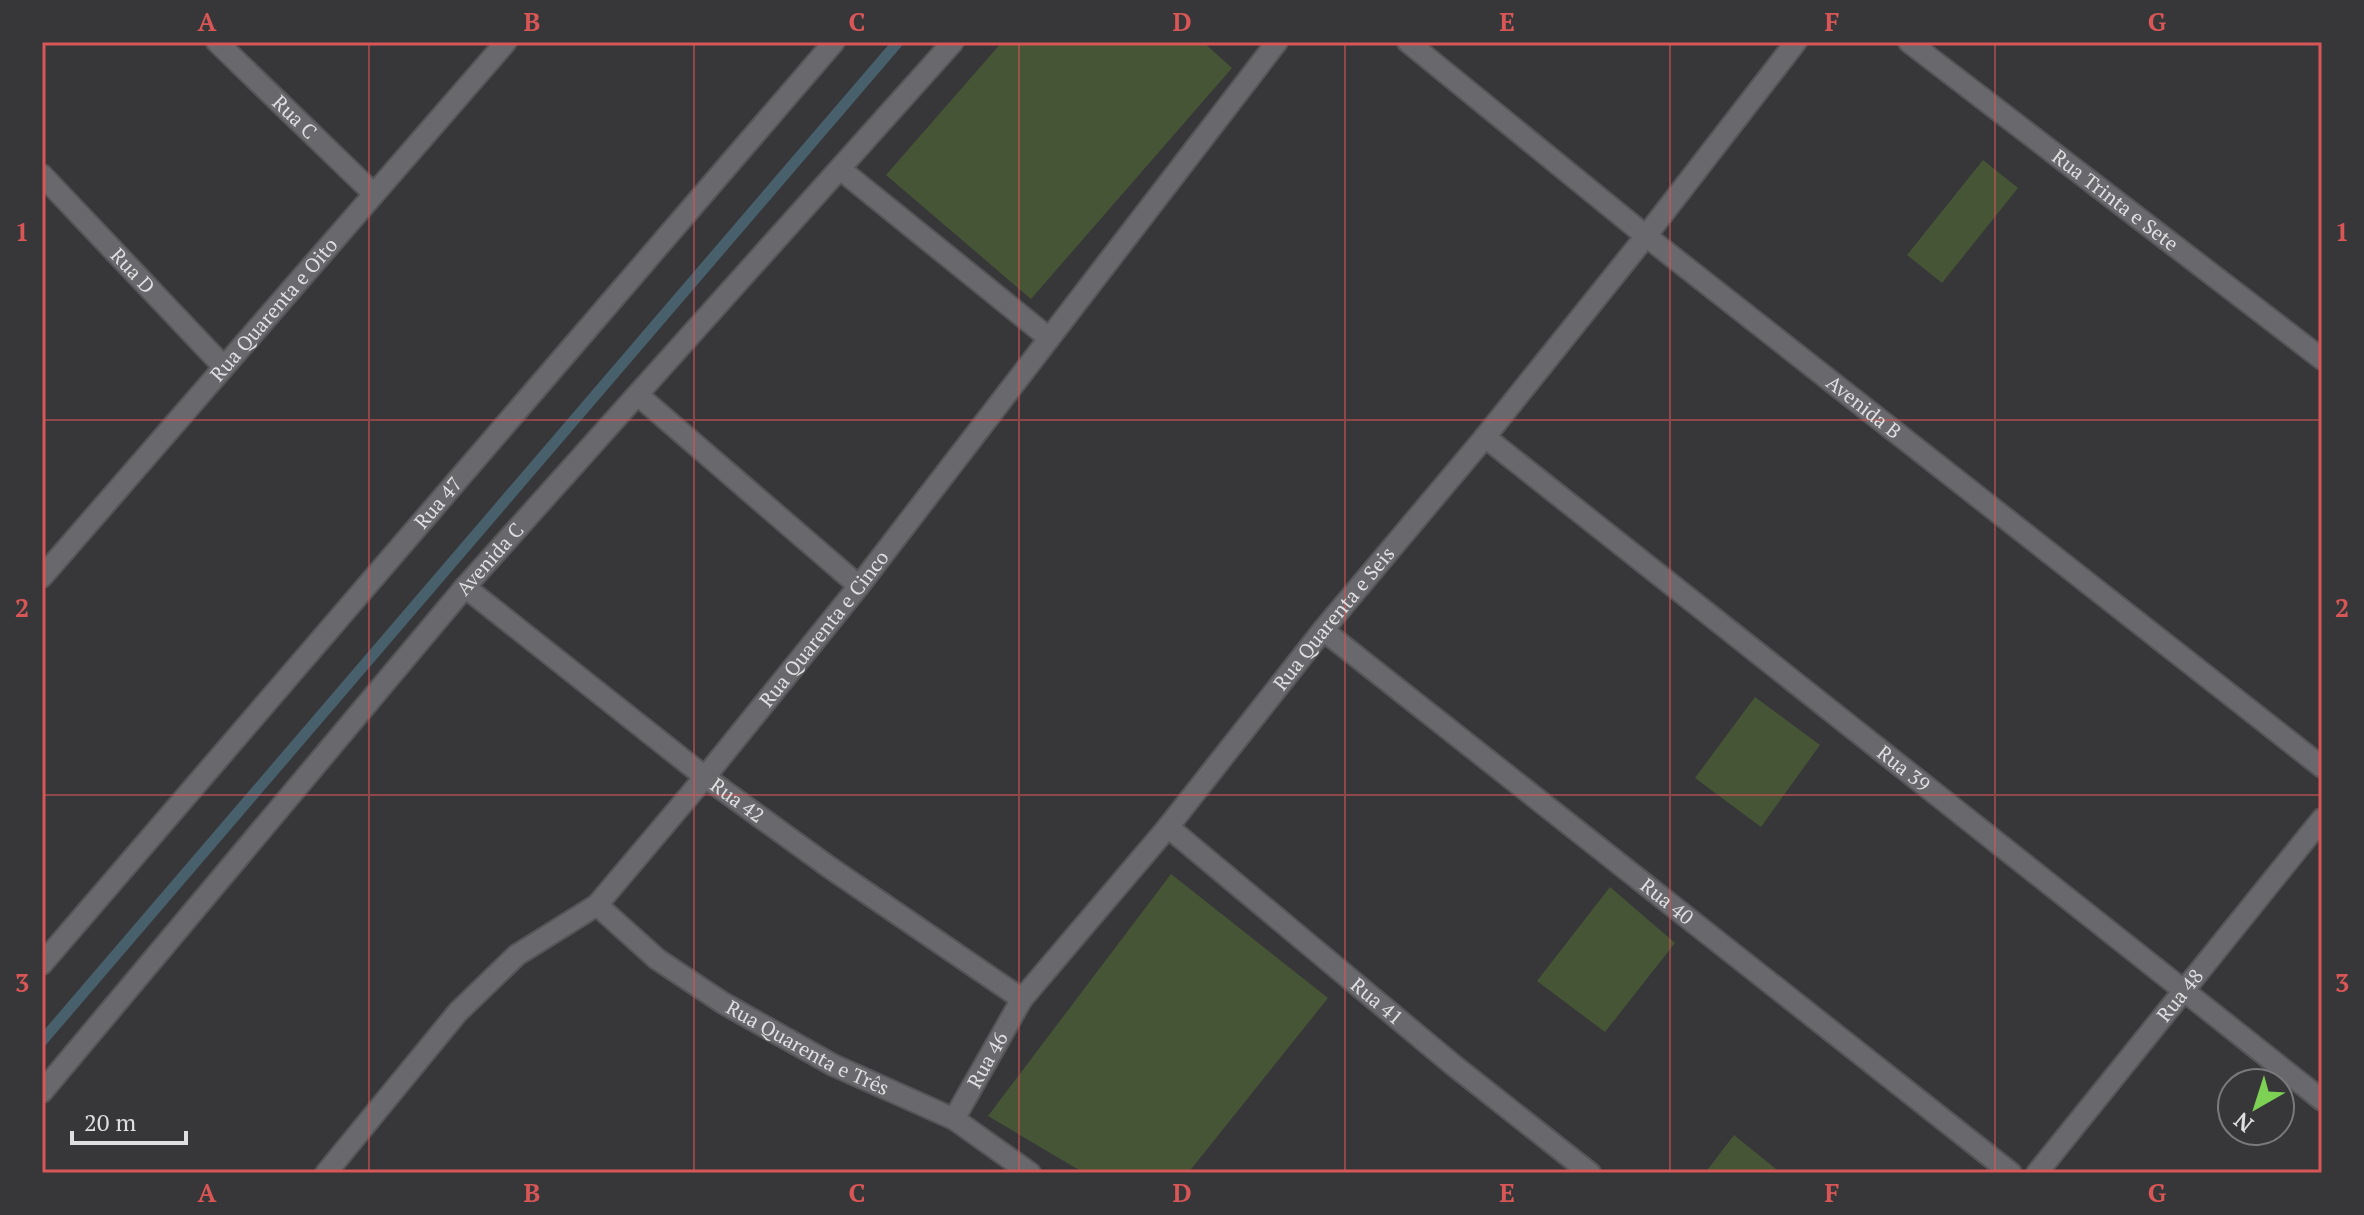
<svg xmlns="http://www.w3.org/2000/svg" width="2364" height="1215" font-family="'PT Serif',serif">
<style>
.green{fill:#455535}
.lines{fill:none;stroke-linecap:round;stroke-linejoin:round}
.stream{stroke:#47606b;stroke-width:11}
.minor-casing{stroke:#555457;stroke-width:24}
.tertiary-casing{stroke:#555457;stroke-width:24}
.minor{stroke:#69696d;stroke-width:20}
.tertiary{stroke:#69696d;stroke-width:20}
.grid{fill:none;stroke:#d85656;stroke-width:2;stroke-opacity:0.55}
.labels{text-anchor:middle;stroke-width:8;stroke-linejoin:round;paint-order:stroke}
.street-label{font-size:20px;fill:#dfdfe1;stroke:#37373a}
.neatline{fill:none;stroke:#d85656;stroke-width:3}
.grid-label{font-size:26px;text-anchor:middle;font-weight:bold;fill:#d85656}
</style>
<rect width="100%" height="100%" fill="#37373a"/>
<path class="green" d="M 1002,42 L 1203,42 L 1232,68 L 1031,299 L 886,175 Z
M 1983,160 L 2018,188 L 1942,283 L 1907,255 Z
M 1755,697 L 1820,745 L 1761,827 L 1695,778 Z
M 1171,874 L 1328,998 L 1188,1173 L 1084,1173 L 988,1116 Z
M 1610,887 L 1675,943 L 1605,1032 L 1537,981 Z
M 1734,1135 L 1776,1169 L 1773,1173 L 1705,1173 Z"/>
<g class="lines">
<path class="stream" d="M 42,1041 L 898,42"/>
<g class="minor-casing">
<g id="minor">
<path id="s1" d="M 217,42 L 373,193"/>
<path id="s2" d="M 1909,42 L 2322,359"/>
<path d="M 840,169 L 1049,338"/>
<path id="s3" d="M 42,175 L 222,365"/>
<path d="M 639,396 L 859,586"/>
<path id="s4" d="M 1485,437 L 2322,1100"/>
<path id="s5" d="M 42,577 L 506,42"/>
<path id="s6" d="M 465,587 L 705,777 L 829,867 L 1022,999"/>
<path id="s7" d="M 1323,630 L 2011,1173"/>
<path id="s8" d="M 1168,827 L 1452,1064 L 1590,1173"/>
<path id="s9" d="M 597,905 L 657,959 L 723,1003 L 833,1065 L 954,1119 L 1030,1173"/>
<path id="s10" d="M 42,964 L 834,42"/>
<path id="s11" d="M 42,1092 L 465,587 L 953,42"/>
<path id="s12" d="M 954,1119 L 1022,999 L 1168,827 L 1323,630 L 1485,437 L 1646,236"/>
<path id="s13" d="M 326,1173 L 458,1012 L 517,955 L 597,905 L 705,777 L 859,586 L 1277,42"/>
<path id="s14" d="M 2037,1173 L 2322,819"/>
</g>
</g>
<g class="tertiary-casing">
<g id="tertiary">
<path id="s15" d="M 1408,42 L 1646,236 L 2322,767"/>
<path d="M 1646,236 L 1796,42"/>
</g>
</g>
<use href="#minor" class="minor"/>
<use href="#tertiary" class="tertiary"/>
</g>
<path class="grid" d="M 369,42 L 369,1173M 694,42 L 694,1173M 1019,42 L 1019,1173M 1345,42 L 1345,1173M 1670,42 L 1670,1173M 1995,42 L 1995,1173M 42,420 L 2322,420M 42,795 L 2322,795"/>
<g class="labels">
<g class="street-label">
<text dy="7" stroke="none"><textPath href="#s1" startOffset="108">Rua C</textPath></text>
<text dy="7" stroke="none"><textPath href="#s2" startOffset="260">Rua Trinta e Sete</textPath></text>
<text dy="7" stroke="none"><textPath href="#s3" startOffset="132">Rua D</textPath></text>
<text dy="7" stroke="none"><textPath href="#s5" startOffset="354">Rua Quarenta e Oito</textPath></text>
<text dy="7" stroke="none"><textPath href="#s15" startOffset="584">Avenida B</textPath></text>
<text dy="7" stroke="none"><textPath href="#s10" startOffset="608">Rua 47</textPath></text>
<text dy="7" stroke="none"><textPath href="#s11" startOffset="696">Avenida C</textPath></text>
<text dy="7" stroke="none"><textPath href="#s12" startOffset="630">Rua Quarenta e Seis</textPath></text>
<text dy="7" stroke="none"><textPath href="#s13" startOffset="742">Rua Quarenta e Cinco</textPath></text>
<text dy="7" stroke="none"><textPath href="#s4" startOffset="534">Rua 39</textPath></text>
<text dy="7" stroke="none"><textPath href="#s6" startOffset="346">Rua 42</textPath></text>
<text dy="7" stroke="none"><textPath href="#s7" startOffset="438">Rua 40</textPath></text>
<text dy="7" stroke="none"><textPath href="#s14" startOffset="228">Rua 48</textPath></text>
<text dy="7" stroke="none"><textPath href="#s8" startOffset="272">Rua 41</textPath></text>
<text dy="7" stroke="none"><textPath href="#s9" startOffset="256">Rua Quarenta e Três</textPath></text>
<text dy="7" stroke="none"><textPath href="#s12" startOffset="68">Rua 46</textPath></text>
</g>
</g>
<rect width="2364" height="1215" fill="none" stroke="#37373a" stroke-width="88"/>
<g transform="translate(2256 1107) rotate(219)"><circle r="38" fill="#37373a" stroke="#7a7a7d" stroke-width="2"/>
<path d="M0-6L14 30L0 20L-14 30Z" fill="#7dd154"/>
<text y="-12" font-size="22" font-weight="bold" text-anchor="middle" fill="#dfdfe1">N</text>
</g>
<path d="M72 1131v12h114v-12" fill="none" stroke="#dfdfe1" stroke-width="4"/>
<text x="84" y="1131" font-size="24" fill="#dfdfe1" stroke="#37373a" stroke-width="6" paint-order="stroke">20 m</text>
<rect x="44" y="44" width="2276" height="1127" class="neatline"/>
<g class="grid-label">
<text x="207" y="31">A</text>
<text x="532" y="31">B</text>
<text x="857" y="31">C</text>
<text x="1182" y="31">D</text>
<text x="1507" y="31">E</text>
<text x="1832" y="31">F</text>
<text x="2157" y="31">G</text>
<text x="22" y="241">1</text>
<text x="2342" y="241">1</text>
<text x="22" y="617">2</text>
<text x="2342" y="617">2</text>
<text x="22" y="992">3</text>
<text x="2342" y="992">3</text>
<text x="207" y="1202">A</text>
<text x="532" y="1202">B</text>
<text x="857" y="1202">C</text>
<text x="1182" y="1202">D</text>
<text x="1507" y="1202">E</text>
<text x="1832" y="1202">F</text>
<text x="2157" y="1202">G</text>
</g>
</svg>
